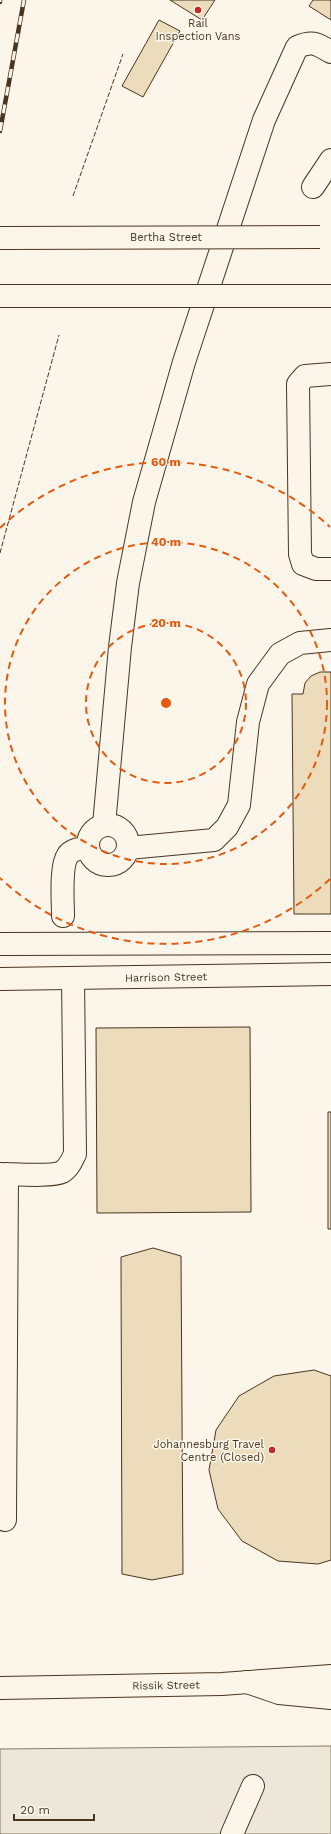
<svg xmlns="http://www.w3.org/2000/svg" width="331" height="1834" font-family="'Work Sans',sans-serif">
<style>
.parking{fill:#ede7d9;stroke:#887966}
.building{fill:#ecdcbc;stroke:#4a3520}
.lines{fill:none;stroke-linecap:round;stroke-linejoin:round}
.minor-casing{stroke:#4a3520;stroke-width:24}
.major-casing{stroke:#4a3520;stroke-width:24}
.minor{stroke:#fbf6e9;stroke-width:22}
.major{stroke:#fbf6e9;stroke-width:22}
.rail-casing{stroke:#4a3520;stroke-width:4.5}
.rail{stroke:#fbf6e9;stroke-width:3;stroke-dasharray:9;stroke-linecap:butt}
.minor-bridge-casing{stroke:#4a3520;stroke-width:24;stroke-linecap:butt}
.major-bridge-casing{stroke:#4a3520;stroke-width:24;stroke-linecap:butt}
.minor-bridge{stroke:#fbf6e9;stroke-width:22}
.major-bridge{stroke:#fbf6e9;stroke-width:22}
.fence{stroke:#4a3520;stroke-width:1;stroke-dasharray:5 2;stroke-linecap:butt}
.ring{fill:none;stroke:#e8590c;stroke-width:2;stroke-dasharray:7 5}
.poi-dot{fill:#c62828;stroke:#fbf6e9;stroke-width:1.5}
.labels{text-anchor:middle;stroke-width:3;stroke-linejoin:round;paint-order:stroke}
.poi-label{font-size:11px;fill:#4a3520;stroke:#fbf6e9}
.street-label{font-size:11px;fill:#4a3520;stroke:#fbf6e9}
.centre{fill:#e8590c;stroke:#fbf6e9;stroke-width:2}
.ring-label{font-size:12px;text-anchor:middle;font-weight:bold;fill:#e8590c;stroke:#fbf6e9;stroke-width:3;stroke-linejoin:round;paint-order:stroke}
</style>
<rect width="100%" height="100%" fill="#fbf6e9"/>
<path class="parking" d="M 331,1746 L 331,1834 L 0,1834 L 0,1749 Z"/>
<path class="building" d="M 170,0 L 215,0 L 202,20 Z
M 313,0 L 331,0 L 331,20 L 309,6 Z
M 159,20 L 180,31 L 143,97 L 122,86 Z
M 320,672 L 331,672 L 331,914 L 294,914 L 292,694 L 303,694 L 305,683 L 311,676 Z
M 250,1027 L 251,1212 L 97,1213 L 96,1028 Z
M 328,1112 L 331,1112 L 331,1229 L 328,1229 Z
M 153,1248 L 181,1256 L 183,1574 L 152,1580 L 122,1574 L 121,1257 Z
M 314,1370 L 331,1376 L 331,1560 L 318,1564 L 278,1561 L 242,1541 L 218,1509 L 209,1470 L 216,1430 L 239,1396 L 274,1376 Z"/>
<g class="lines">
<g class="minor-casing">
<path id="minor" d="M 313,187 L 331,160
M 309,296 L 331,296
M 331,374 L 305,376 L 298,384 L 300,554 L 303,564 L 316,569 L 331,569
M 104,825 L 120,647 L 128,583 L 144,502 L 184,362 L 264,120 L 297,47 C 313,40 317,44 331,52
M88 845a20 20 0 1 1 40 0a20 20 0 1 1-40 0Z
M 128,848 L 214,840 L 227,827 L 239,805 L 248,722 L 258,684 L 280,654 L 300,643 L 331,640
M 63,916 C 63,901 60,866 68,855 C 72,849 81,849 88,847
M 0,944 L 331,943
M 0,1174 C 13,1174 52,1177 62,1172 C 69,1168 72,1160 75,1154 L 73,978
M 5,1520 L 7,1174
M 247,1682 L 279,1693 L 331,1698
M 232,1834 L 253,1786"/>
</g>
<g class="major-casing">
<path id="major" d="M 0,979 L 331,974
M 0,1688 L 222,1684 L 331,1676"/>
</g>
<use href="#minor" class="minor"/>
<use href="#major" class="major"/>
<g class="rail-casing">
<path id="rail" d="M 0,2 L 0,0
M 0,131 L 24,0"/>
</g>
<use href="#rail" class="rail"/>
<g class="minor-bridge-casing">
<path id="minor-bridge" d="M 0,296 L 309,296"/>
</g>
<g class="major-bridge-casing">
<path id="major-bridge" d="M 0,238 L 320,237"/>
</g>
<use href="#minor-bridge" class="minor-bridge"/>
<use href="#major-bridge" class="major-bridge"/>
<path class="fence" d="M 73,196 L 123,54
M 0,553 L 59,335"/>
</g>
<g class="ring">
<circle cx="166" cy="703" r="80"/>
<circle cx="166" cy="703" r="161"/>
<path d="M330 879A241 241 0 0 1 0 878M0 528A241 241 0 0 1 330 527"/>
</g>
<g class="poi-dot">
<circle cx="198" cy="10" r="4"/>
<circle cx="272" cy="1450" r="4"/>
</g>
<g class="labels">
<g class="poi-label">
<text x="198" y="27">Rail<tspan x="198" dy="13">Inspection Vans</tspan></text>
<text x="264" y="1448" text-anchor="end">Johannesburg Travel<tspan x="264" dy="13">Centre (Closed)</tspan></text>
</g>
<g class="street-label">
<text x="166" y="241">Bertha Street</text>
<text transform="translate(166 977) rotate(-1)" y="4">Harrison Street</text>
<text transform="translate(166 1685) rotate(-1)" y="4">Rissik Street</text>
</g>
</g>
<circle cx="166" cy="703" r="6" class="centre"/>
<g class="ring-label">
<text x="166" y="466">60 m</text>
<text x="166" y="546">40 m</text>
<text x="166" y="627">20 m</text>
</g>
<path d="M14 1814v6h80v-6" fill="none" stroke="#4a3520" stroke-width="2"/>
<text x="20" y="1814" font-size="12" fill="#4a3520" stroke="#fbf6e9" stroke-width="3" paint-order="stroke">20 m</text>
</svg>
